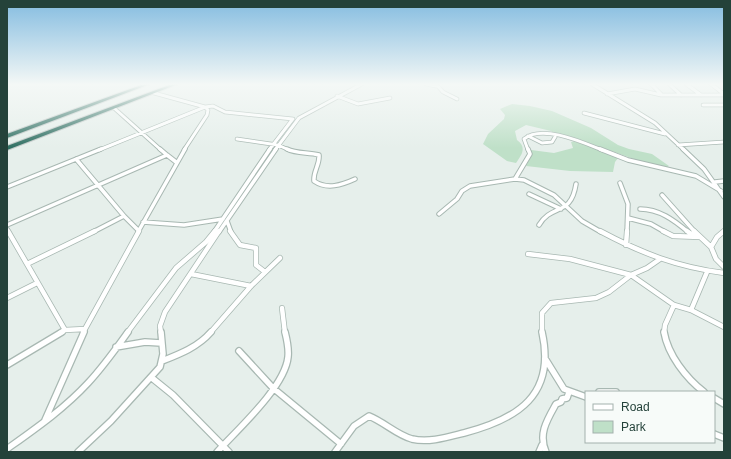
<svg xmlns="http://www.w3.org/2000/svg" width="731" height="459" font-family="Arial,sans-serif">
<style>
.green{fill:#bfe0c8}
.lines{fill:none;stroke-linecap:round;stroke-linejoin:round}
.street-far3-casing{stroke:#a8b8b2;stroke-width:4.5}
.street-far2-casing{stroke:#a8b8b2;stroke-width:5.5}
.street-far1-casing{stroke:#a8b8b2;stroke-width:6}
.street-casing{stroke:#a8b8b2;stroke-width:8}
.highway-casing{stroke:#c2cac8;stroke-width:2}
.street-far3{stroke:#fff;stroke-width:3}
.street-far2{stroke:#fff;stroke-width:3.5}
.street-far1{stroke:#fff;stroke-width:4.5}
.street{stroke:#fff;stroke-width:5.5}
.highway{fill:#2f6f62;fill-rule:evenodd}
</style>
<rect width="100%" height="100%" fill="#e6efeb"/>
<path class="green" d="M 512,104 L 530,106 L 552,111 L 591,128 L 618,145 L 629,149 L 652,154 L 669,166 L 665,168 L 645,163 L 581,140 L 556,135 L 551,131 L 526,125 L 515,131 L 517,140 C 527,147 522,155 516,163 L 507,161 L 483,144 L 488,134 L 504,119 L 505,115 L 500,109 Z
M 575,141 L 618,158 L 615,162 L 613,172 L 570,171 L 526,166 L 531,156 L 531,150 L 554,153 L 573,148 L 571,142 Z"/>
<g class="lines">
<g class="street-far3-casing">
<path id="street-far3" d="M 426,84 L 436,86
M 436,84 L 443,92 L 457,99
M 592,84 L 655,123 L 684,150
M 651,84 L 661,94
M 669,84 L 681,95
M 686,84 L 701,95
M 711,84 L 724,94
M 607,94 L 635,89 L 661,95 L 724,95
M 337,96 L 358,104 L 390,98
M 703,105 L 724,105
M 114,108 L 161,150
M 584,113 L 665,134
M 528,136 L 542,143 L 552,142 L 555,137
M 237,139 L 278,145 L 289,150
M 678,145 L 724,142
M 99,150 L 205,107 L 154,93
M 184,150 L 207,115 L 208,110 L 205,107 L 213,106 L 225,112 L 293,119
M 269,150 L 292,120
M 275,150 L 299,118 L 362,84
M 528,150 L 524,139 C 542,124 582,142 602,150"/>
</g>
<g class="street-far2-casing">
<path id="street-far2" d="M 287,149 C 297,154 308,152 319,155 C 320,165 313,171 314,181 C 327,190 342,185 355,179
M 600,149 L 628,160 L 696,176 L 721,191
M 683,149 L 704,169 L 724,197
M 167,155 L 176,162
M 76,159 L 124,216 L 93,232
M 515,179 L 530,154 L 528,149
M 715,182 L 724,181
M 620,183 L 628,204 L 627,232
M 7,187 L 101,149
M 529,194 L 561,209
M 662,195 L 695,232
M 640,209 C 659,209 674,220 688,232
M 439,214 L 457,199 L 462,191 L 470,186 L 515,179 L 524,180 L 554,195 L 582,221 L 601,232
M 124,216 L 138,230
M 628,218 L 651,224 L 665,232
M 227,221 L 231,232
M 143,222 L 184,225 L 223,219
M 7,225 L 167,155 L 160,149
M 539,225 C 552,203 571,217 576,184
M 7,229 L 8,232
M 138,232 L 185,149
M 214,232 L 270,149
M 219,232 L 276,149"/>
</g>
<g class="street-far1-casing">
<path id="street-far1" d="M 8,231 L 65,330 L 60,333
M 230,231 L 240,245 L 256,248 L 256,265 L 265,272
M 600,231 C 641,253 677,267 724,273
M 663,231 L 673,236 L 700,237
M 687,231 L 694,236
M 694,231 L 711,247
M 724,231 L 717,237 L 711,247 L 716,259 L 724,267
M 626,245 L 627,231
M 528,254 L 570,259 L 631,275 L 674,305 L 691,310
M 27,264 L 95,231
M 707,272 L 691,310 L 724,327
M 191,274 L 251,286
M 7,298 L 37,283
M 282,308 L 285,333
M 65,330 L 85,329 L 139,231
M 83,333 L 85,329
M 127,333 L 176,268 L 206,242 L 215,231
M 161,333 L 160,326 L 165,312 L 219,231
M 210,333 L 251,286 L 280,258
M 542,333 L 542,313 L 551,303 L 596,298 L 609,292 L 631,275 L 647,268 L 660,259
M 664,333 L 665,325 L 674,305"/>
</g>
<g class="street-casing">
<path id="street" d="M 664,332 C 668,355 686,378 704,392
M 116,347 L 145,342 L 161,343
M 239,351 L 273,388 L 341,444
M 546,360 L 564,389 L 586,397
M 162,361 C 180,354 198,347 211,332
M 7,365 L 62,332
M 152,378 L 173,395 L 229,452
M 599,392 L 616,392
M 714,398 L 724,404
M 45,420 L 84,332
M 714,434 L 724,438
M 7,449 C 35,429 64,409 88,383 C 103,367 115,350 128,332
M 78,452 L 111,421 L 160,367 L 163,354 L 161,332
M 217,452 C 237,430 285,387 288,357 C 289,349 287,340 285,332
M 335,452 L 354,426 L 369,416 C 384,422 397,435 412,439 C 429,443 448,437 464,433 C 518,419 556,395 542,332
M 539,452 L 542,445
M 546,452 C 538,434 547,420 556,404 L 561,402 L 562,399 L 567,398 L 569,392"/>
</g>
<g class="highway-casing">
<path id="highway" d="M 144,84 L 150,84 L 7,138 L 7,134 Z
M 172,84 L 178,84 L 7,150 L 7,146 Z"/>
</g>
<use href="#street-far3" class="street-far3"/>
<use href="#street-far2" class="street-far2"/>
<use href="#street-far1" class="street-far1"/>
<use href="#street" class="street"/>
<use href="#highway" class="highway"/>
</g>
<linearGradient id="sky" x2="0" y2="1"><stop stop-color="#84bce0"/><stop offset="0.57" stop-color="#f4f8f6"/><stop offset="1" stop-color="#f4f8f6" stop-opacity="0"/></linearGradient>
<rect width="731" height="148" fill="url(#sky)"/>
<rect width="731" height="459" fill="none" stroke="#24423a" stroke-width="16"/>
<rect x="585" y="391" width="130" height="52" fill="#f7fbf9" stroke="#a3b1ad"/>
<rect x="593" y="404" width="20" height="6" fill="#ffffff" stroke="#a3b1ad"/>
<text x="621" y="411" font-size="12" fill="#24423a">Road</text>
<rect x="593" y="421" width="20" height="12" fill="#bfe0c8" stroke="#a3b1ad"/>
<text x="621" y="431" font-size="12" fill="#24423a">Park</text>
</svg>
